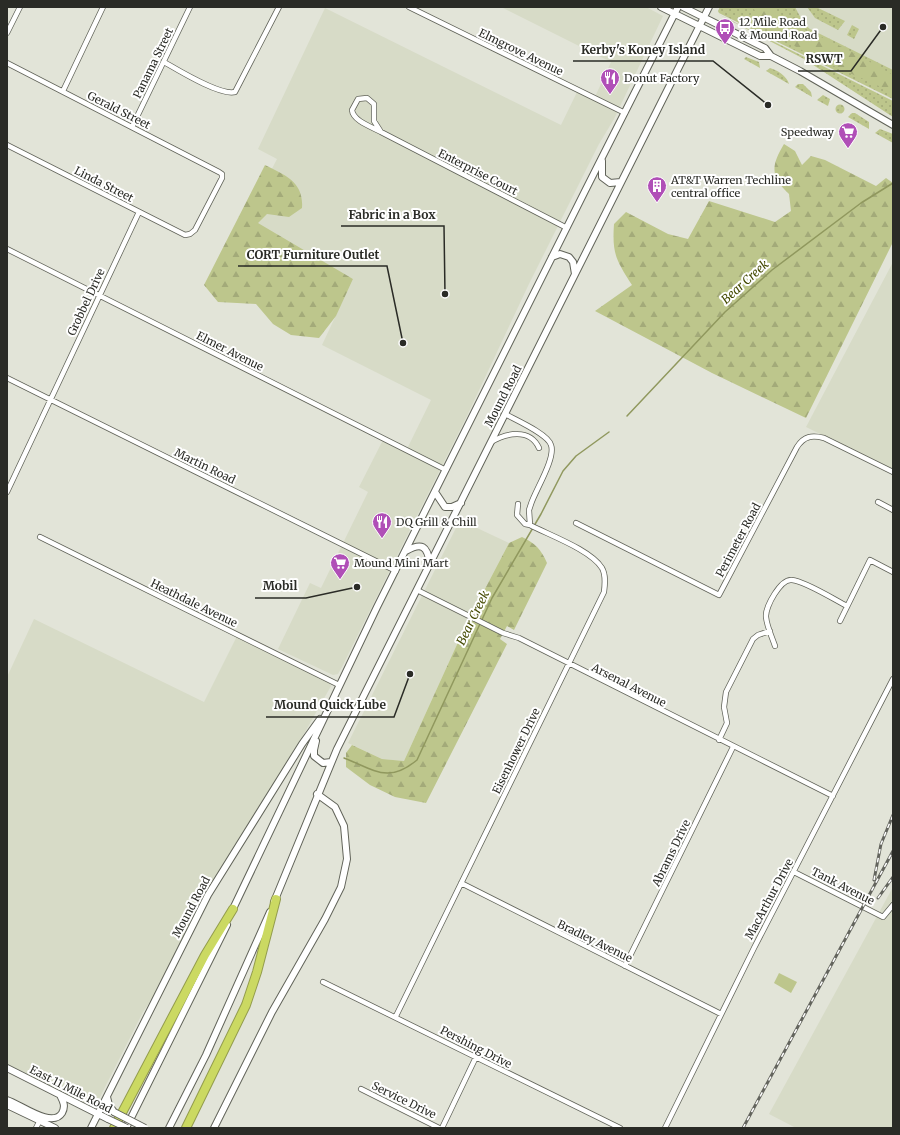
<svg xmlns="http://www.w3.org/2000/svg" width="900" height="1135" font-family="Merriweather,serif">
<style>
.built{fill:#d7dbc7}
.grass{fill:url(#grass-dots)}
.forest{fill:url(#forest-firs)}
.park{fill:#bdc68c}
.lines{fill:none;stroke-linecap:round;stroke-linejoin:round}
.stream{stroke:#90985e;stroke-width:1.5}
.minor-casing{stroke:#616359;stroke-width:6}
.secondary-casing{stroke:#616359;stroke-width:8}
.motorway-casing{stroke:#939c4d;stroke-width:10}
.minor{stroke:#fff;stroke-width:4.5}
.secondary{stroke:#fff;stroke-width:6}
.motorway{stroke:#cbd962;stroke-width:8}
.rail-casing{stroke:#63645d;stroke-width:3}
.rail{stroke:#fff;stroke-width:1.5;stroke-dasharray:4.5;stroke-linecap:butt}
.secondary-bridge-casing{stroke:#616359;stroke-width:8;stroke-linecap:butt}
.secondary-bridge{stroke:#fff;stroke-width:6}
.labels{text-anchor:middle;stroke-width:4;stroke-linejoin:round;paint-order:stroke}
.poi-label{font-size:11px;fill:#2a2b26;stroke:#fff;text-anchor:start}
.street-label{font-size:11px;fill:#2a2b26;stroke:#fff}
.water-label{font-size:12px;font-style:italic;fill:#434900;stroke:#fff}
.leader{fill:none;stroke:#2a2b26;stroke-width:1.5}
.callout-dot{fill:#2a2b26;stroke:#fff;stroke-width:1.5}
.callout-label{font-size:12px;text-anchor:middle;font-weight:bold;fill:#2a2b26;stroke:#fff;stroke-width:4;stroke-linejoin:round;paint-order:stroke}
</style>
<defs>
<pattern id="grass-dots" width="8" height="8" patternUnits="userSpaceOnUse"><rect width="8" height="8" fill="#bdc68c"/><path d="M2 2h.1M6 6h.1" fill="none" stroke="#a3aa79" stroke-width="1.8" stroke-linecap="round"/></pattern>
<pattern id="forest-firs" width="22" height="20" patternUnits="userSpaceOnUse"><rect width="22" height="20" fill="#bdc68c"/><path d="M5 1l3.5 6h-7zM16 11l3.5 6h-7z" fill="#a3aa79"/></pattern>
</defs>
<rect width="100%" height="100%" fill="#e2e4d8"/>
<path class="built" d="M 501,7 L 646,7 L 663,16 L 614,119 L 599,144 L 528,286 L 466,418 L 397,556 L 342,667 L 338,674 L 333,675 L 278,649 L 310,583 L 321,588 L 368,492 L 359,487 L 383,440 L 406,451 L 431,400 L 322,345 L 353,279 L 244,223 L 277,159 L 258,149 L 325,8 L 561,125 L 578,90 L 594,99 L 611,62 Z
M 720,7 L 893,7 L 893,99 L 719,13 L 718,11 Z
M 893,262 L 893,470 L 806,427 Z
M 460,520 L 509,543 L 464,629 L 404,761 L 382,759 L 348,743 Z
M 34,619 L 204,702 L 237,636 L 329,682 L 331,686 L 287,764 L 204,899 L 154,996 L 143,1012 L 98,1101 L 94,1105 L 86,1104 L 7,1064 L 7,677 Z
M 893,887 L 893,1128 L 796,1128 L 769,1114 Z"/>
<path class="grass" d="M 720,7 L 795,7 L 804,24 L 810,29 L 893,70 L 893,99 L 719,13 L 718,11 Z
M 807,7 L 816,7 L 845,21 L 838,30 L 815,18 Z
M 718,14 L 893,101 L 893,117 L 804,59 Z
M 852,25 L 859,29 L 854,39 L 847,35 Z
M 746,57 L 759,62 L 760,68 L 744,59 Z
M 770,68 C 777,70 787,76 789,84 L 766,71 Z
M 798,84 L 803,84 L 811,92 L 812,97 L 795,87 Z
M 823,95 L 830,99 L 828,106 L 817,100 Z
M835.5 109a4.5 4.5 0 1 1 9 0a4.5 4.5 0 1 1-9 0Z
M 852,113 L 855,113 L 869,122 L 869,129 L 848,117 Z
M 880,129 L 893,134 L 893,143 L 875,133 Z"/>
<path class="forest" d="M 753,7 L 774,7 C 788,27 818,34 838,45 C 857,54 875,65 893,75 L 893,93 C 857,73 769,46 753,7 Z
M 784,144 L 795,151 L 802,165 L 811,156 L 825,160 L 876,186 L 886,178 L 893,183 L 893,242 L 806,418 L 712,373 L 595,311 L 632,285 C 616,260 612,254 614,224 L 626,212 L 668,234 L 688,239 L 709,201 L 775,222 L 791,211 L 789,194 C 770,176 771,166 784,144 Z
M 265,165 C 285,175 304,182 302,208 L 289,217 L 267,214 L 258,223 L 353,279 L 336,316 L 319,338 L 291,335 L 273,324 L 256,304 L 218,302 L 204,285 Z
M 522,537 C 535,543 541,549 547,563 L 514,630 L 507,626 L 500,639 L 507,644 L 426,803 L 395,797 L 370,785 L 346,767 L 346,753 L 352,745 L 382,759 L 404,761 L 464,629 L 509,543 Z"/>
<path class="park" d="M 779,973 L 797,982 L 791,993 L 774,983 Z"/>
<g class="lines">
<path class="stream" d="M 627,416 L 725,312 L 772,270 L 861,203 L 893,183
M 344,758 C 375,770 388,784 417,760 L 492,598 L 541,514 L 563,471 L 576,456 L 609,432"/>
<g class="minor-casing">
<path id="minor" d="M 409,7 L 625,113
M 7,33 L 20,7
M 164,62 C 178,70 220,96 235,92 L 279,7
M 7,63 L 219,172 L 222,174 L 222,178 L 195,230 L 190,234 L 185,235 L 7,145
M 63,91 L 103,7
M 132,127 L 190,7
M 381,132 L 374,121 L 374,104 L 367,98 L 358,99 L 352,110 C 353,121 372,127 381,132 L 567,228
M 7,249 L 446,470
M 7,378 L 396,571
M 505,414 C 516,420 548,434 551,445 C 556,458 535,491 531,504 L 529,510 L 530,525
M 491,442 C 506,433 530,428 539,448
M 7,492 L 139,212
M 878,502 L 893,510
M 576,523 L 719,595 L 797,447 C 804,436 812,435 824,438 L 893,472
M 40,537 L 339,685
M 417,590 L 503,633 L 519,638 L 833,796
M 840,621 L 870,560 L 893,572
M 775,646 C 772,637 767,627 766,617 C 765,607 781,578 792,580 C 805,581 835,600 847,606
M 719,740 L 727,723 L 724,707 L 726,692 L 753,639 L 758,635 L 770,631
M 794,872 L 883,917 L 893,905
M 461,883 L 721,1014
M 625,966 L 733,747
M 323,982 L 620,1128
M 396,1016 L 604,592 C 605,584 606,575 602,568 C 591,550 549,535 530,525 L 525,524 L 517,515 L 518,504
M 361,1089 L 439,1128
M 36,1128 L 40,1120
M 442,1128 L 476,1057
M 665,1128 L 754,948 L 893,679"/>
</g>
<g class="secondary-casing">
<path id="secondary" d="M 661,7 L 760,56 L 771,56 L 800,71 L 893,125
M 683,7 L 765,48 L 771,56
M 602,161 L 602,177 L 610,183 L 621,182
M 552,257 L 560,254 L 569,257 L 573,262 L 575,274
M 435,492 L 445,507 L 452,507 L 461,503
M 406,551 C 422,542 427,546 430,563
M 316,741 L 314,750 L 314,756 L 323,763 L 331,762
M 274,902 L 337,749 L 709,7
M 231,913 L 377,607 L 585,191 L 678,7
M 7,1068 L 108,1119
M 107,1097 L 109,1105 L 114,1112
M 7,1100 C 20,1104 52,1129 62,1113 C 66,1106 63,1101 60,1095
M 7,1105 L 55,1128
M 91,1128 L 208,895 L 302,744 L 320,719
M 126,1128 L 227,925
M 169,1128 L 206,1055 L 270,912
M 214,1128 L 272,1012 L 325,919 L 341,887 L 347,859 L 344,826 L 335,807 L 317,794"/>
</g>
<g class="motorway-casing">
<path id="motorway" d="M 114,1128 L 205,955 L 233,909
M 186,1128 L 246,1005 L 257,972 L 276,899"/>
</g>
<use href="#minor" class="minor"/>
<use href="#secondary" class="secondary"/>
<use href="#motorway" class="motorway"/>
<g class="rail-casing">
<path id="rail" d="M 874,880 L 881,844 L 893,815
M 878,898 L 893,877
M 743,1128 L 893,851"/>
</g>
<use href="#rail" class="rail"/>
<g class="secondary-bridge-casing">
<path id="secondary-bridge" d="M 114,1112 L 145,1128
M 108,1119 L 127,1128"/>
</g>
<use href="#secondary-bridge" class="secondary-bridge"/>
</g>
<defs>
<g id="bus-pin" transform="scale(1)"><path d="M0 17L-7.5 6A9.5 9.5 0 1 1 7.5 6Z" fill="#b04fb7" stroke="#fff"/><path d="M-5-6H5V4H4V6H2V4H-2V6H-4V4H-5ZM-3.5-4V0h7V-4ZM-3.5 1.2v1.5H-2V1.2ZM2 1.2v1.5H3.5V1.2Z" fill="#fff"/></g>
<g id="restaurant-pin" transform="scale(1)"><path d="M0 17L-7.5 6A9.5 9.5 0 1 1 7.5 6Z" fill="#b04fb7" stroke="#fff"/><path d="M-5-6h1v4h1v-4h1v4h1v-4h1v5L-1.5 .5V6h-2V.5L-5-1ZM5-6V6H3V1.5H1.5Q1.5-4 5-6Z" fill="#fff"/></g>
<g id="supermarket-pin" transform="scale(1)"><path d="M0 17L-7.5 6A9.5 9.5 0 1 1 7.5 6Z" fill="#b04fb7" stroke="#fff"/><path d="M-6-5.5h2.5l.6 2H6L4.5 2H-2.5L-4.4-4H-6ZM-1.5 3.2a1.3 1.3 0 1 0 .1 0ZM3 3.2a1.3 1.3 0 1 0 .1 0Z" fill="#fff"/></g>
<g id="building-pin" transform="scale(1)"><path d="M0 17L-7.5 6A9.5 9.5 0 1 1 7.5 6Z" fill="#b04fb7" stroke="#fff"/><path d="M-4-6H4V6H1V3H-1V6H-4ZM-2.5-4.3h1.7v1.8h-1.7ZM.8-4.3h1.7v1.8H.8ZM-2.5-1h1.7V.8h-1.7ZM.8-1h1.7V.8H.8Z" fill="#fff"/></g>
</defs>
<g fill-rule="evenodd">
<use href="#bus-pin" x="725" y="28"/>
<use href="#restaurant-pin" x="610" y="78"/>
<use href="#supermarket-pin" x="848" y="132"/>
<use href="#building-pin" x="657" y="186"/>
<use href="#restaurant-pin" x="382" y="522"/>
<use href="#supermarket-pin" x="340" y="563"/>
</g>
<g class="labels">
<g class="poi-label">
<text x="739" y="26">12 Mile Road<tspan x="739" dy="13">&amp; Mound Road</tspan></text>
<text x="624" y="82">Donut Factory</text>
<text x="834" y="136" text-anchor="end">Speedway</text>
<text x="671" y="184">AT&amp;T Warren Techline<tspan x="671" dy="13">central office</tspan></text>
<text x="396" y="526">DQ Grill &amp; Chill</text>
<text x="354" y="567">Mound Mini Mart</text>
</g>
<g class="street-label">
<text transform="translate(521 52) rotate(26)" y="4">Elmgrove Avenue</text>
<text transform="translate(153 63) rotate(-64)" y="4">Panama Street</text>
<text transform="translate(119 110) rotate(27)" y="4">Gerald Street</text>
<text transform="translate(478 172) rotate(27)" y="4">Enterprise Court</text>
<text transform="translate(104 184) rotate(27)" y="4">Linda Street</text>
<text transform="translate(86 302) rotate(-65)" y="4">Grobbel Drive</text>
<text transform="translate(230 351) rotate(27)" y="4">Elmer Avenue</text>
<text transform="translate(503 396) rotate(-63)" y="4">Mound Road</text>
<text transform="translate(205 466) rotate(26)" y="4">Martin Road</text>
<text transform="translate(738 540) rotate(-62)" y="4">Perimeter Road</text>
<text transform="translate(194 603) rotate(26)" y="4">Heathdale Avenue</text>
<text transform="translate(629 685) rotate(27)" y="4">Arsenal Avenue</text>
<text transform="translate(516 751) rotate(-64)" y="4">Eisenhower Drive</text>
<text transform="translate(671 853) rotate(-64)" y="4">Abrams Drive</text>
<text transform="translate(843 886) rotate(27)" y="4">Tank Avenue</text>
<text transform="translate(769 899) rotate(-62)" y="4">MacArthur Drive</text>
<text transform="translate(191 907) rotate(-62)" y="4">Mound Road</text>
<text transform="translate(595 941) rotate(26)" y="4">Bradley Avenue</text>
<text transform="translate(476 1047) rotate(27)" y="4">Pershing Drive</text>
<text transform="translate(71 1089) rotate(27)" y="4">East 11 Mile Road</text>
<text transform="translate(404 1100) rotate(26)" y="4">Service Drive</text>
</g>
<g class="water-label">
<text transform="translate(745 282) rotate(-42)" y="4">Bear Creek</text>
<text transform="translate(473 618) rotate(-64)" y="4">Bear Creek</text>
</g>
</g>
<path class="leader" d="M768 105L713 61H573M883 27L851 71H798M445 294L444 226H341M403 343L387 266H238M357 587L306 598H255M410 674L394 717H266"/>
<g class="callout-dot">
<circle cx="768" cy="105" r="4"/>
<circle cx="883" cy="27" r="4"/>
<circle cx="445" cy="294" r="4"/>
<circle cx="403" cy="343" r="4"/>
<circle cx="357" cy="587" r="4"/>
<circle cx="410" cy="674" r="4"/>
</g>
<g class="callout-label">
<text x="643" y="54">Kerby's Koney Island</text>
<text x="824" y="63">RSWT</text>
<text x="392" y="219">Fabric in a Box</text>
<text x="313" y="259">CORT Furniture Outlet</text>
<text x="280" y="590">Mobil</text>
<text x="330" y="709">Mound Quick Lube</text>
</g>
<rect width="900" height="1135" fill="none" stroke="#2a2b26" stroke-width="16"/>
</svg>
